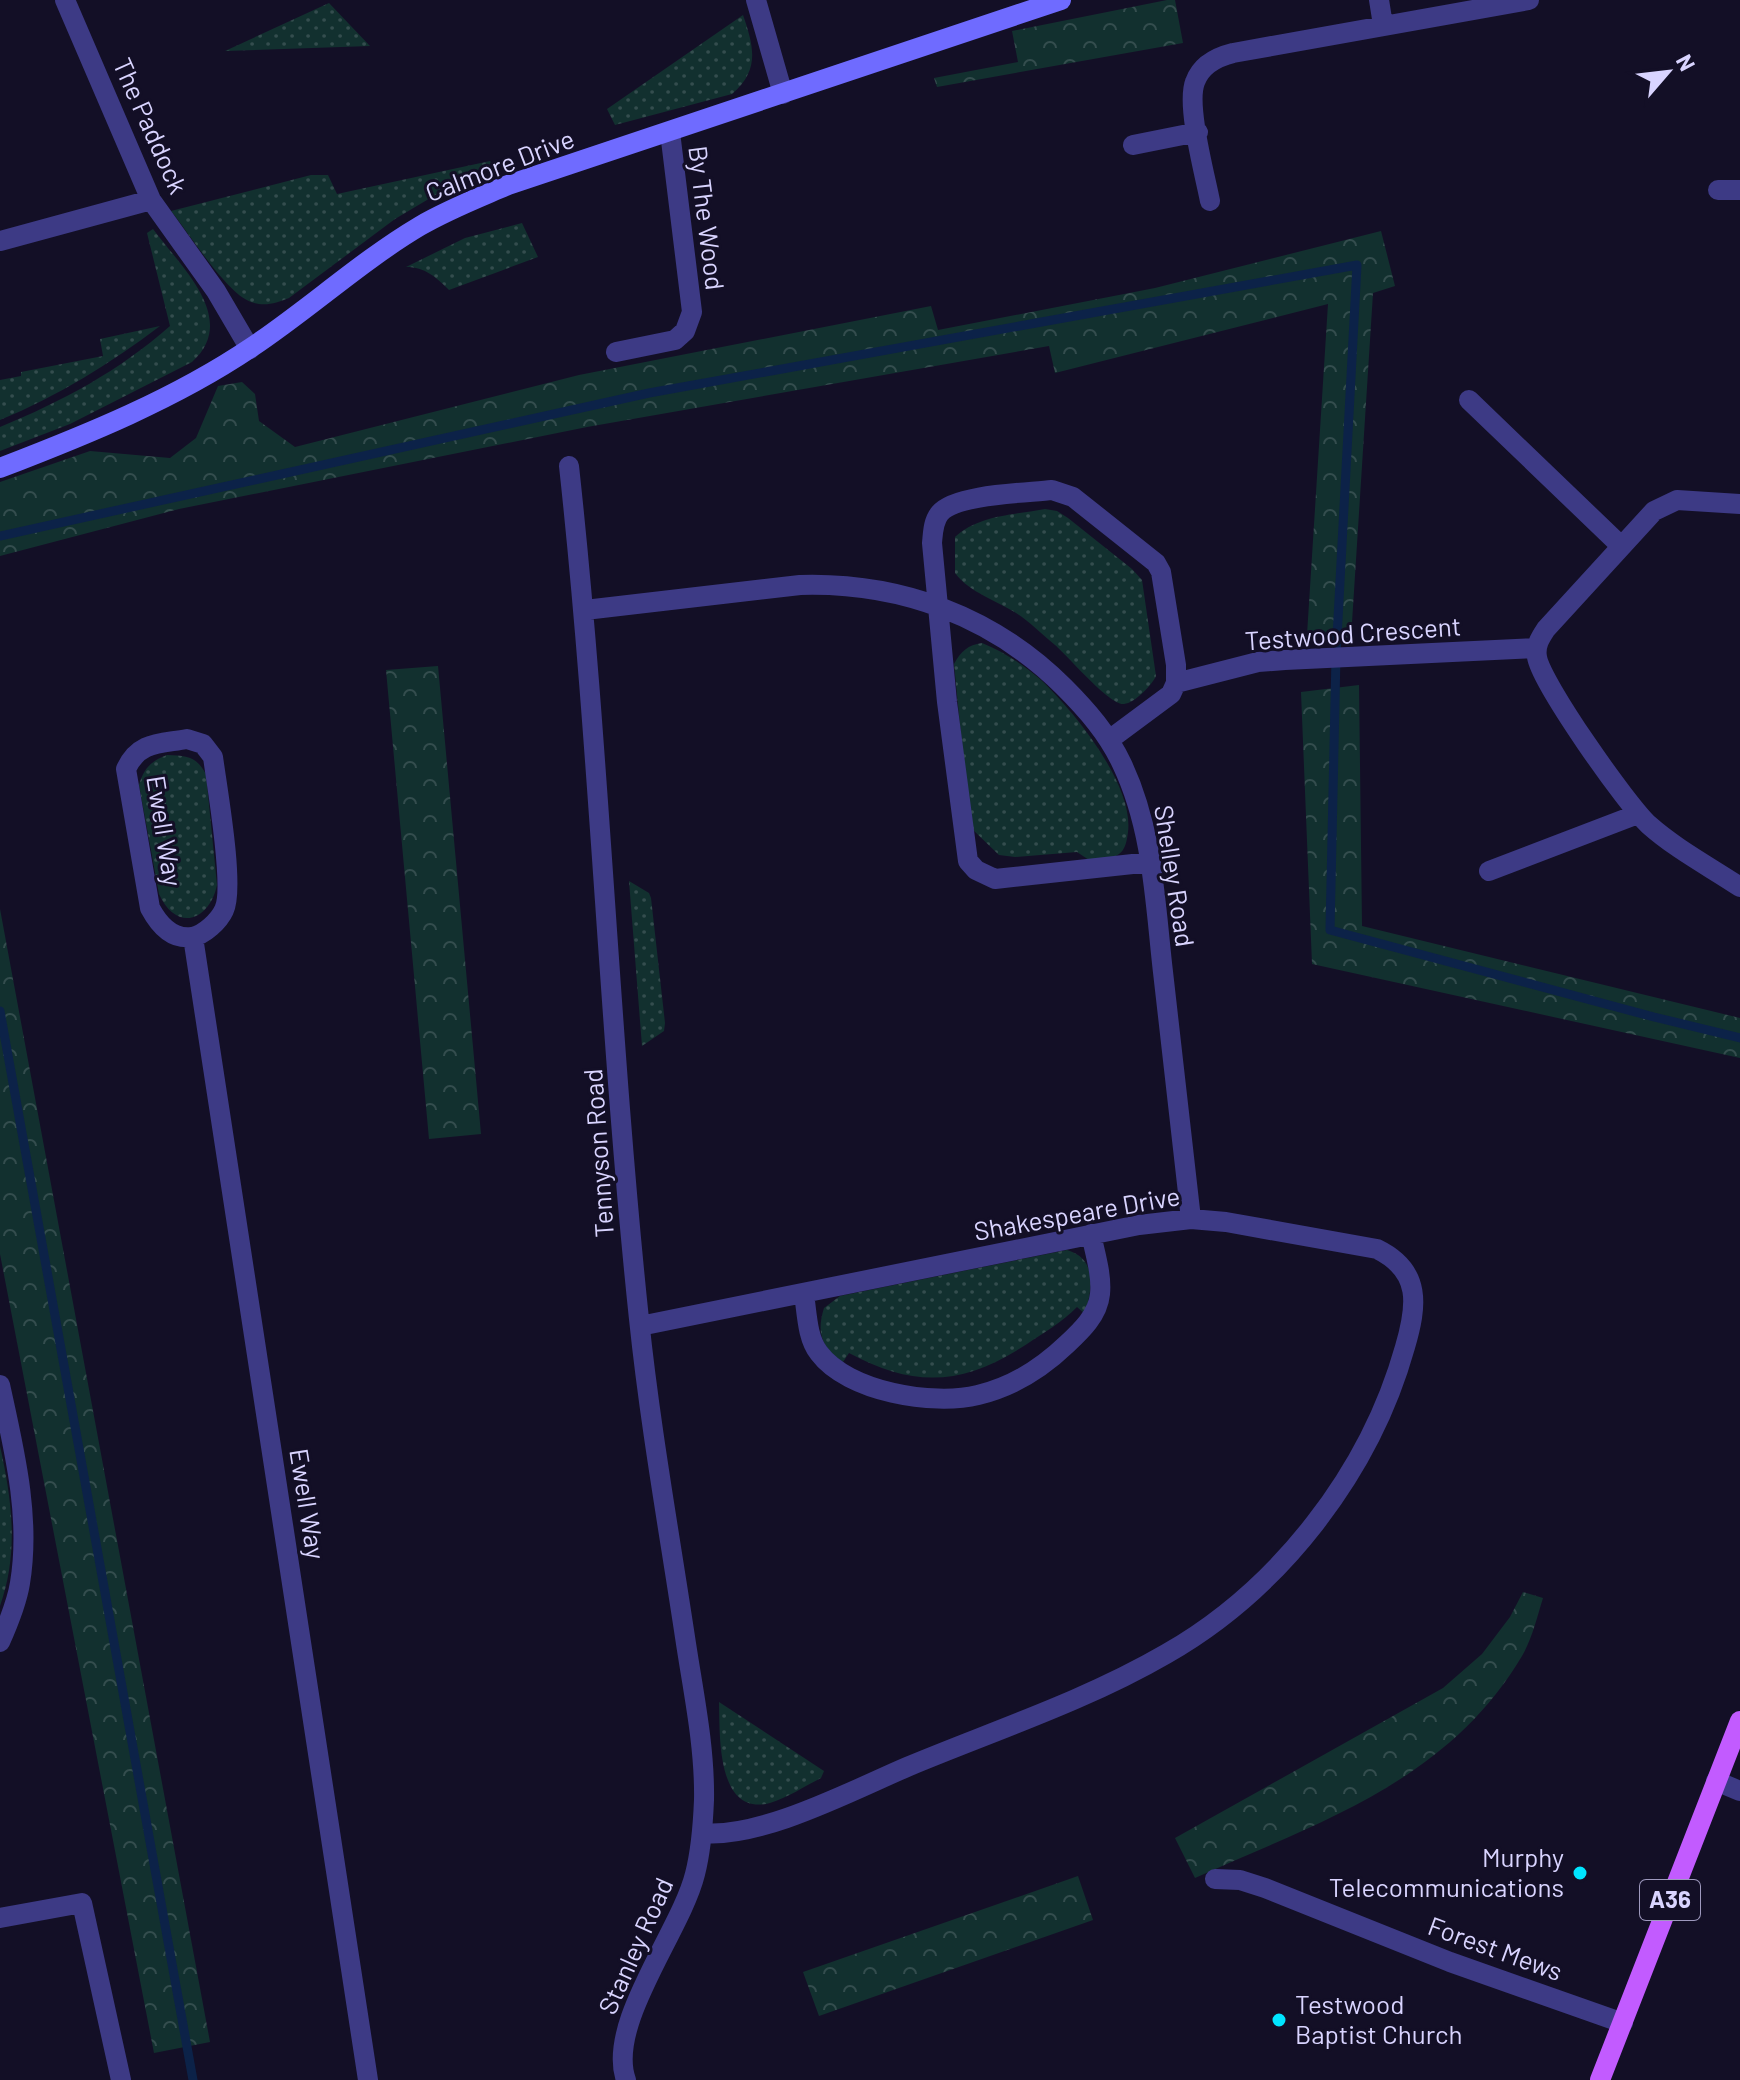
<svg xmlns="http://www.w3.org/2000/svg" width="1740" height="2080" font-family="Barlow,sans-serif">
<style>
.grass{fill:url(#grass-dots)}
.forest{fill:url(#forest-crowns)}
.lines{fill:none;stroke-linecap:round;stroke-linejoin:round}
.stream{stroke:#0c2248;stroke-width:9}
.street{stroke:#3d3a85;stroke-width:20}
.secondary{stroke:#6f6bff;stroke-width:20}
.primary{stroke:#c25bff;stroke-width:20}
.poi-dot{fill:#00e5ff;stroke:#130f26;stroke-width:3}
.labels{text-anchor:middle;stroke-width:6;stroke-linejoin:round;paint-order:stroke}
.shield{fill:#130f26;stroke:#9e99be;stroke-width:2}
.shield-label{font-size:24px;font-weight:bold;fill:#d9d4ff}
.street-label{font-size:26px;fill:#d9d4ff;stroke:#130f26}
.poi-label{font-size:26px;fill:#d9d4ff;stroke:#130f26;text-anchor:end}
</style>
<defs>
<pattern id="grass-dots" width="8" height="8" patternUnits="userSpaceOnUse" patternTransform="scale(2)"><rect width="8" height="8" fill="#12302f"/><path d="M2 2h.1M6 6h.1" fill="none" stroke="#344d4e" stroke-width="1.8" stroke-linecap="round"/></pattern>
<pattern id="forest-crowns" width="20" height="18" patternUnits="userSpaceOnUse" patternTransform="scale(2)"><rect width="20" height="18" fill="#12302f"/><path d="M2 6a3 3 0 1 1 6 0M12 15a3 3 0 1 1 6 0" fill="none" stroke="#344d4e"/></pattern>
</defs>
<rect width="100%" height="100%" fill="#130f26"/>
<path class="grass" d="M 329,3 L 370,46 L 225,51 Z
M 743,15 C 754,47 760,70 732,94 L 615,125 L 607,109 Z
M 490,161 L 493,165 L 437,194 L 395,219 L 289,298 C 276,303 265,307 251,302 C 226,293 189,233 171,211 L 311,175 L 328,175 L 337,194 Z
M 522,223 L 538,257 L 449,290 C 436,277 425,267 406,267 L 465,238 Z
M 153,229 C 180,266 240,319 192,362 L 70,424 L 0,451 L 0,427 C 63,401 119,371 170,326 L 147,233 Z
M 160,326 C 110,364 58,396 0,420 L 0,380 L 21,376 L 21,372 L 103,356 L 100,339 Z
M 1045,509 L 1057,511 L 1068,518 L 1132,569 L 1142,580 L 1156,676 C 1152,685 1135,703 1124,704 C 1110,706 1068,656 1055,645 C 1044,636 1033,625 1022,617 C 1002,602 970,594 955,573 L 955,537 C 979,515 1013,515 1045,509 Z
M 982,643 C 1004,652 1022,664 1040,679 C 1073,710 1134,784 1128,832 C 1127,839 1126,849 1119,854 C 1111,860 1098,859 1089,860 L 1077,852 L 1015,857 L 999,855 L 970,827 L 954,664 C 961,651 968,645 982,643 Z
M 167,755 C 187,756 196,756 206,774 L 217,885 C 209,922 176,932 159,894 L 139,785 C 144,768 151,761 167,755 Z
M 629,881 L 649,893 L 651,898 L 665,1023 L 664,1031 L 642,1046 Z
M 1067,1250 C 1098,1259 1092,1289 1085,1314 L 1077,1307 C 1062,1322 1045,1332 1027,1344 C 964,1385 916,1389 849,1353 L 843,1362 C 822,1348 816,1334 824,1308 L 840,1296 Z
M 0,1446 C 12,1500 19,1552 0,1606 Z
M 719,1702 L 824,1771 L 821,1778 C 805,1786 787,1798 770,1803 C 716,1817 720,1734 719,1702 Z"/>
<path class="forest" d="M 1167,0 L 1175,0 L 1183,43 L 937,87 L 934,78 L 1018,62 L 1012,31 Z
M 1381,231 L 1395,286 L 1373,293 L 1351,638 L 1307,635 L 1328,304 L 1055,373 L 1049,346 L 587,427 L 179,509 L 0,556 L 0,482 L 90,451 L 170,458 L 196,438 L 218,386 L 242,382 L 255,394 L 259,421 L 295,447 L 579,375 L 931,306 L 938,330 L 1155,288 Z
M 438,666 L 481,1134 L 429,1139 L 386,670 Z
M 1359,685 L 1362,926 L 1740,1018 L 1740,1058 L 1312,964 L 1301,692 Z
M 0,909 L 210,2042 L 154,2053 L 0,1254 Z
M 1523,1592 L 1543,1598 C 1537,1617 1532,1639 1522,1656 C 1448,1781 1320,1822 1195,1878 L 1175,1838 L 1443,1688 L 1482,1654 L 1510,1617 Z
M 1078,1876 L 1093,1920 L 819,2016 L 803,1972 Z"/>
<g class="lines">
<path class="stream" d="M 0,536 L 649,393 L 1357,265 L 1336,656 L 1330,930 L 1654,1017 L 1740,1038
M 0,1011 L 193,2080"/>
<path class="street" d="M 65,0 L 151,200 L 216,291 L 250,349
M 756,0 L 783,94
M 1379,0 L 1383,25
M 1133,145 L 1198,132
M 1718,190 L 1740,190
M 1210,201 C 1205,175 1186,105 1195,82 C 1201,65 1217,57 1233,53 L 1529,0
M 0,241 L 151,200
M 616,352 L 675,340 L 685,331 L 692,312 L 670,132
M 1469,400 L 1621,546
M 569,466 C 600,750 609,1035 639,1319 C 650,1425 669,1531 685,1637 C 693,1691 705,1746 704,1800 C 703,1824 701,1851 695,1874 C 681,1931 606,2024 626,2080
M 1740,504 L 1677,500 L 1654,511 L 1546,629 C 1540,638 1535,646 1537,657 C 1541,683 1627,805 1649,825 C 1676,849 1710,867 1740,887
M 585,610 L 800,585 C 900,582 993,616 1064,687 C 1087,710 1108,734 1122,764 C 1153,829 1155,902 1163,972 C 1172,1054 1182,1137 1191,1219
M 1176,683 L 1258,662 L 1285,660 L 1536,648
M 187,739 L 203,744 L 213,757 C 217,787 235,888 224,910 C 219,921 204,935 192,937 C 171,940 158,923 150,908 L 126,769 C 139,741 160,744 187,739 Z
M 1109,740 L 1171,694 L 1176,683 L 1176,665 L 1161,572 L 1156,563 L 1073,497 L 1052,490 C 1027,493 956,494 940,513 C 933,521 933,533 932,543 L 947,702 L 968,861 L 976,870 L 995,879 L 1151,862
M 1489,871 L 1638,814
M 193,937 L 368,2080
M 804,1294 C 807,1313 807,1338 819,1353 C 848,1392 933,1406 978,1395 C 1012,1387 1042,1368 1067,1344 C 1081,1331 1098,1315 1100,1294 C 1102,1275 1095,1253 1091,1234
M 640,1326 L 1139,1225 L 1191,1219 L 1226,1222 L 1377,1249 C 1422,1271 1417,1306 1405,1347 C 1370,1472 1280,1589 1166,1654 C 1085,1701 993,1731 907,1767 C 851,1791 760,1839 702,1833
M 0,1385 C 14,1449 31,1517 20,1583 C 17,1602 8,1624 0,1642
M 1716,1781 L 1740,1791
M 1215,1879 L 1240,1880 L 1265,1888 L 1450,1962 L 1623,2023
M 0,1918 L 82,1903 L 121,2080"/>
<path class="secondary" d="M 0,468 C 86,435 175,399 252,347 C 309,309 361,261 420,226 C 447,210 478,198 508,185 L 1061,0"/>
<path class="primary" d="M 1600,2080 L 1740,1721"/>
</g>
<g class="poi-dot">
<circle cx="1580" cy="1873" r="8"/>
<circle cx="1279" cy="2020" r="8"/>
</g>
<g class="labels">
<rect class="shield" x="1640" y="1880" width="60" height="40" rx="6"/>
<g class="shield-label">
<text x="1670" y="1908">A36</text>
</g>
<g class="street-label">
<text transform="translate(150 126) rotate(66)" y="9">The Paddock</text>
<text transform="translate(500 166) rotate(-21)" y="9">Calmore Drive</text>
<text transform="translate(706 218) rotate(83)" y="9">By The Wood</text>
<text transform="translate(1353 634) rotate(-4)" y="9">Testwood Crescent</text>
<text transform="translate(164 831) rotate(81)" y="9">Ewell Way</text>
<text transform="translate(1174 876) rotate(81)" y="9">Shelley Road</text>
<text transform="translate(599 1153) rotate(-94)" y="9">Tennyson Road</text>
<text transform="translate(1077 1214) rotate(-10)" y="9">Shakespeare Drive</text>
<text transform="translate(307 1504) rotate(81)" y="9">Ewell Way</text>
<text transform="translate(636 1946) rotate(-66)" y="9">Stanley Road</text>
<text transform="translate(1495 1949) rotate(20)" y="9">Forest Mews</text>
</g>
<g class="poi-label">
<text x="1564" y="1867">Murphy<tspan x="1564" dy="30">Telecommunications</tspan></text>
<text x="1295" y="2014" text-anchor="start">Testwood<tspan x="1295" dy="30">Baptist Church</tspan></text>
</g>
</g>
<g transform="translate(1668 72) rotate(62)" stroke="#130f26" stroke-width="6" paint-order="stroke">
<path d="M0-6L14 30L0 20L-14 30Z" fill="#d9d4ff"/>
<text y="-12" font-size="22" font-weight="bold" text-anchor="middle" fill="#d9d4ff">N</text>
</g>
</svg>
